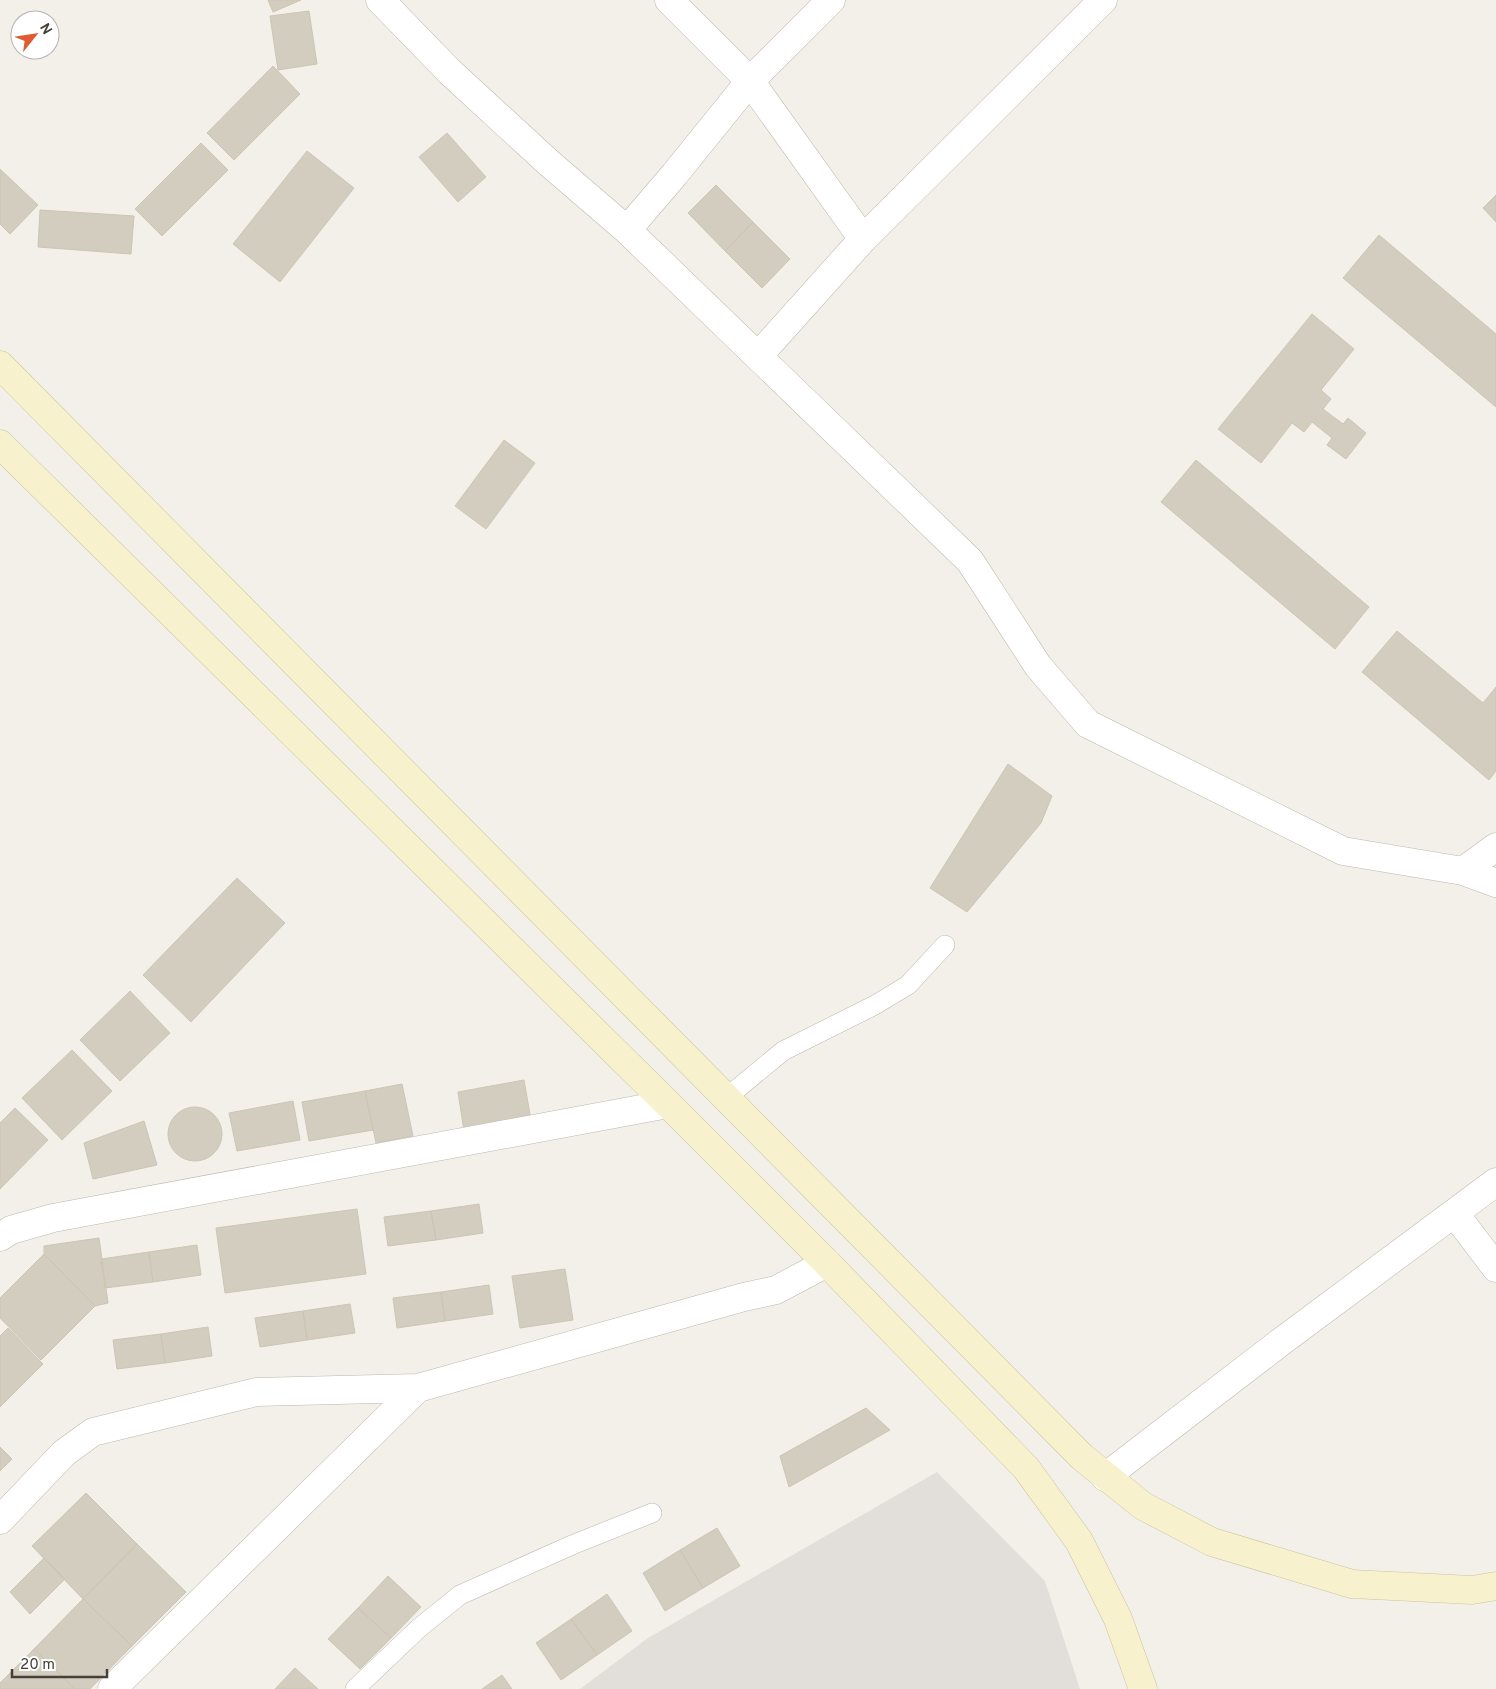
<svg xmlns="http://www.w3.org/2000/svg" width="1496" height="1689" font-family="Overpass,sans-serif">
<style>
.industrial{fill:#e2dfda}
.building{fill:#d3cdc0;stroke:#cdc5b4}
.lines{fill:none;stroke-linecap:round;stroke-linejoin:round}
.lane-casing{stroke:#bdb8ad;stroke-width:20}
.street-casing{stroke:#bdb8ad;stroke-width:29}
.secondary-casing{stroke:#ccc49e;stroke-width:29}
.lane{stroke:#fff;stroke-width:19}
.street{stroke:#fff;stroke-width:28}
.secondary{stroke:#f8f1cd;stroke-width:28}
</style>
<rect width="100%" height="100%" fill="#f2f0e9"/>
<path class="industrial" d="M 937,1472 L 1045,1581 L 1080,1689 L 580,1689 L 648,1638 Z"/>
<path class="building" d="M 268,0 L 301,0 L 273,12 Z
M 309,11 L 317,64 L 278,70 L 270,16 Z
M 273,66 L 300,94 L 234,160 L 207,133 Z
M 447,133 L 486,177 L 458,202 L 419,157 Z
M 201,143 L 228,170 L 162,236 L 135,209 Z
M 307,151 L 354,188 L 280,282 L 233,244 Z
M 0,169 L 38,205 L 10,234 L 0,224 Z
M 716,185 L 753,222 L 725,251 L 688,213 Z
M 1496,195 L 1496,222 L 1483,208 Z
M 40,210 L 134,216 L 131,254 L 38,247 Z
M 753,222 L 790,259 L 762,288 L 725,251 Z
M 1379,235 L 1496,334 L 1496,407 L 1343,278 Z
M 1312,314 L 1354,349 L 1321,390 L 1331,399 L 1323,409 L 1343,424 L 1348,418 L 1366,433 L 1346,459 L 1327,445 L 1332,438 L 1312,422 L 1304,432 L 1292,423 L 1261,463 L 1218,429 Z
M 504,440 L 535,463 L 486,529 L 455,506 Z
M 1196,460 L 1369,607 L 1335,649 L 1161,502 Z
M 1397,631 L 1483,703 L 1496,687 L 1496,771 L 1489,780 L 1362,672 Z
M 1008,764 L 1052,796 L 1041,823 L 967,912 L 930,888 Z
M 237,878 L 285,923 L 191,1022 L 143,975 Z
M 130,991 L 170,1033 L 120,1081 L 80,1040 Z
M 72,1050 L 112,1091 L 62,1140 L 22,1098 Z
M 524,1080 L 531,1120 L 464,1131 L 458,1092 Z
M 402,1084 L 413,1136 L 376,1143 L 365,1091 Z
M 365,1091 L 373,1130 L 309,1141 L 302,1102 Z
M 293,1101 L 300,1140 L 237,1151 L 229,1113 Z
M168 1134a27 27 0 1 1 54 0a27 27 0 1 1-54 0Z
M 15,1108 L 48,1140 L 0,1189 L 0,1123 Z
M 144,1121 L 157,1165 L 93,1179 L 84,1143 Z
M 479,1204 L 483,1233 L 436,1240 L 431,1211 Z
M 357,1209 L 366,1274 L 225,1293 L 216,1228 Z
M 431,1211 L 436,1240 L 388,1246 L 384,1217 Z
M 99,1238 L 108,1303 L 95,1306 L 44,1254 L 44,1246 Z
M 197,1245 L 201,1275 L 153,1282 L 149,1252 Z
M 149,1252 L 153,1282 L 105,1288 L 101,1259 Z
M 44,1254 L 95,1306 L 41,1360 L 0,1318 L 0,1298 Z
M 565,1269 L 573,1320 L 520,1328 L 512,1276 Z
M 489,1285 L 493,1314 L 445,1321 L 441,1292 Z
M 441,1292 L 445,1321 L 397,1328 L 393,1298 Z
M 350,1304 L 355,1333 L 307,1340 L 303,1311 Z
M 303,1311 L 307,1340 L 260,1347 L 255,1318 Z
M 208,1327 L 212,1356 L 165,1363 L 161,1334 Z
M 8,1328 L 43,1364 L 0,1407 L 0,1336 Z
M 161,1334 L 165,1363 L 117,1369 L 113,1340 Z
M 866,1408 L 890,1430 L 789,1487 L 780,1456 Z
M 0,1447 L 12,1459 L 0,1471 Z
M 86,1493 L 137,1544 L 83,1599 L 32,1546 Z
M 717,1528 L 740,1566 L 703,1588 L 680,1550 Z
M 137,1544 L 186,1592 L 132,1646 L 83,1599 Z
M 680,1550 L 703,1588 L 665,1611 L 643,1573 Z
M 44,1558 L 65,1579 L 30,1614 L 10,1592 Z
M 388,1576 L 421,1607 L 391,1638 L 358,1608 Z
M 607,1594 L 632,1631 L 597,1655 L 571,1619 Z
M 83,1599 L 132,1646 L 90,1689 L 75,1689 L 34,1649 Z
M 358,1608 L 391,1638 L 360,1669 L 328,1639 Z
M 571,1619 L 597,1655 L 561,1680 L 536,1643 Z
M 34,1649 L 75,1689 L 0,1689 L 0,1683 Z
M 295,1668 L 318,1689 L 275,1689 Z
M 502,1675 L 512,1689 L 482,1689 Z"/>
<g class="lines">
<g class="lane-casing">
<path id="lane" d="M 726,1098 L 783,1051 L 875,1005 L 908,985 L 945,945
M 355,1689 L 419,1628 L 460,1595 L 572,1545 L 652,1513"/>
</g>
<g class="street-casing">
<path id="street" d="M 380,0 L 450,72 L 549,163 L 627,230 L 970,561 L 1038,666 L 1088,724 L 1343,851 L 1463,871 L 1496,883
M 669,0 L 750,81 L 863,239
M 627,230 L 674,175 L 750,81 L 831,0
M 759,355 L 863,239 L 1103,0
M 1463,871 L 1496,847
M 1455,1214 L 1496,1268
M 0,1237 L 11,1230 L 53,1218 L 668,1104
M 1105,1477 L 1282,1341 L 1496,1182
M 0,1520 L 64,1453 L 93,1432 L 256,1392 L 418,1388 L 744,1297 L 776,1290 L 827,1263
M 112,1689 L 418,1388"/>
</g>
<g class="secondary-casing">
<path id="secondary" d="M 0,365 L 1082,1457 L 1143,1506 L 1212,1542 L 1352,1584 L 1472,1590 L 1496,1586
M 0,444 L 668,1104 L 827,1263 L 1026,1468 L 1079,1541 L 1118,1619 L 1143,1689"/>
</g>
<use href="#lane" class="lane"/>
<use href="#street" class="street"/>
<use href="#secondary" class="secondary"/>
</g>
<g transform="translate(35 35) rotate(60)"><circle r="24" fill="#ffffff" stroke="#b5b3af"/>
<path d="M0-4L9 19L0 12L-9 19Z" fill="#e05a33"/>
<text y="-8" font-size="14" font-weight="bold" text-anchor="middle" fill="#454138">N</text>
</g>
<path d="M12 1669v8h95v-8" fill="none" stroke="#454138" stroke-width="2.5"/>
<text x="20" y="1669" font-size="15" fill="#454138" stroke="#ffffff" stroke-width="4" paint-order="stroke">20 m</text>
</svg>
